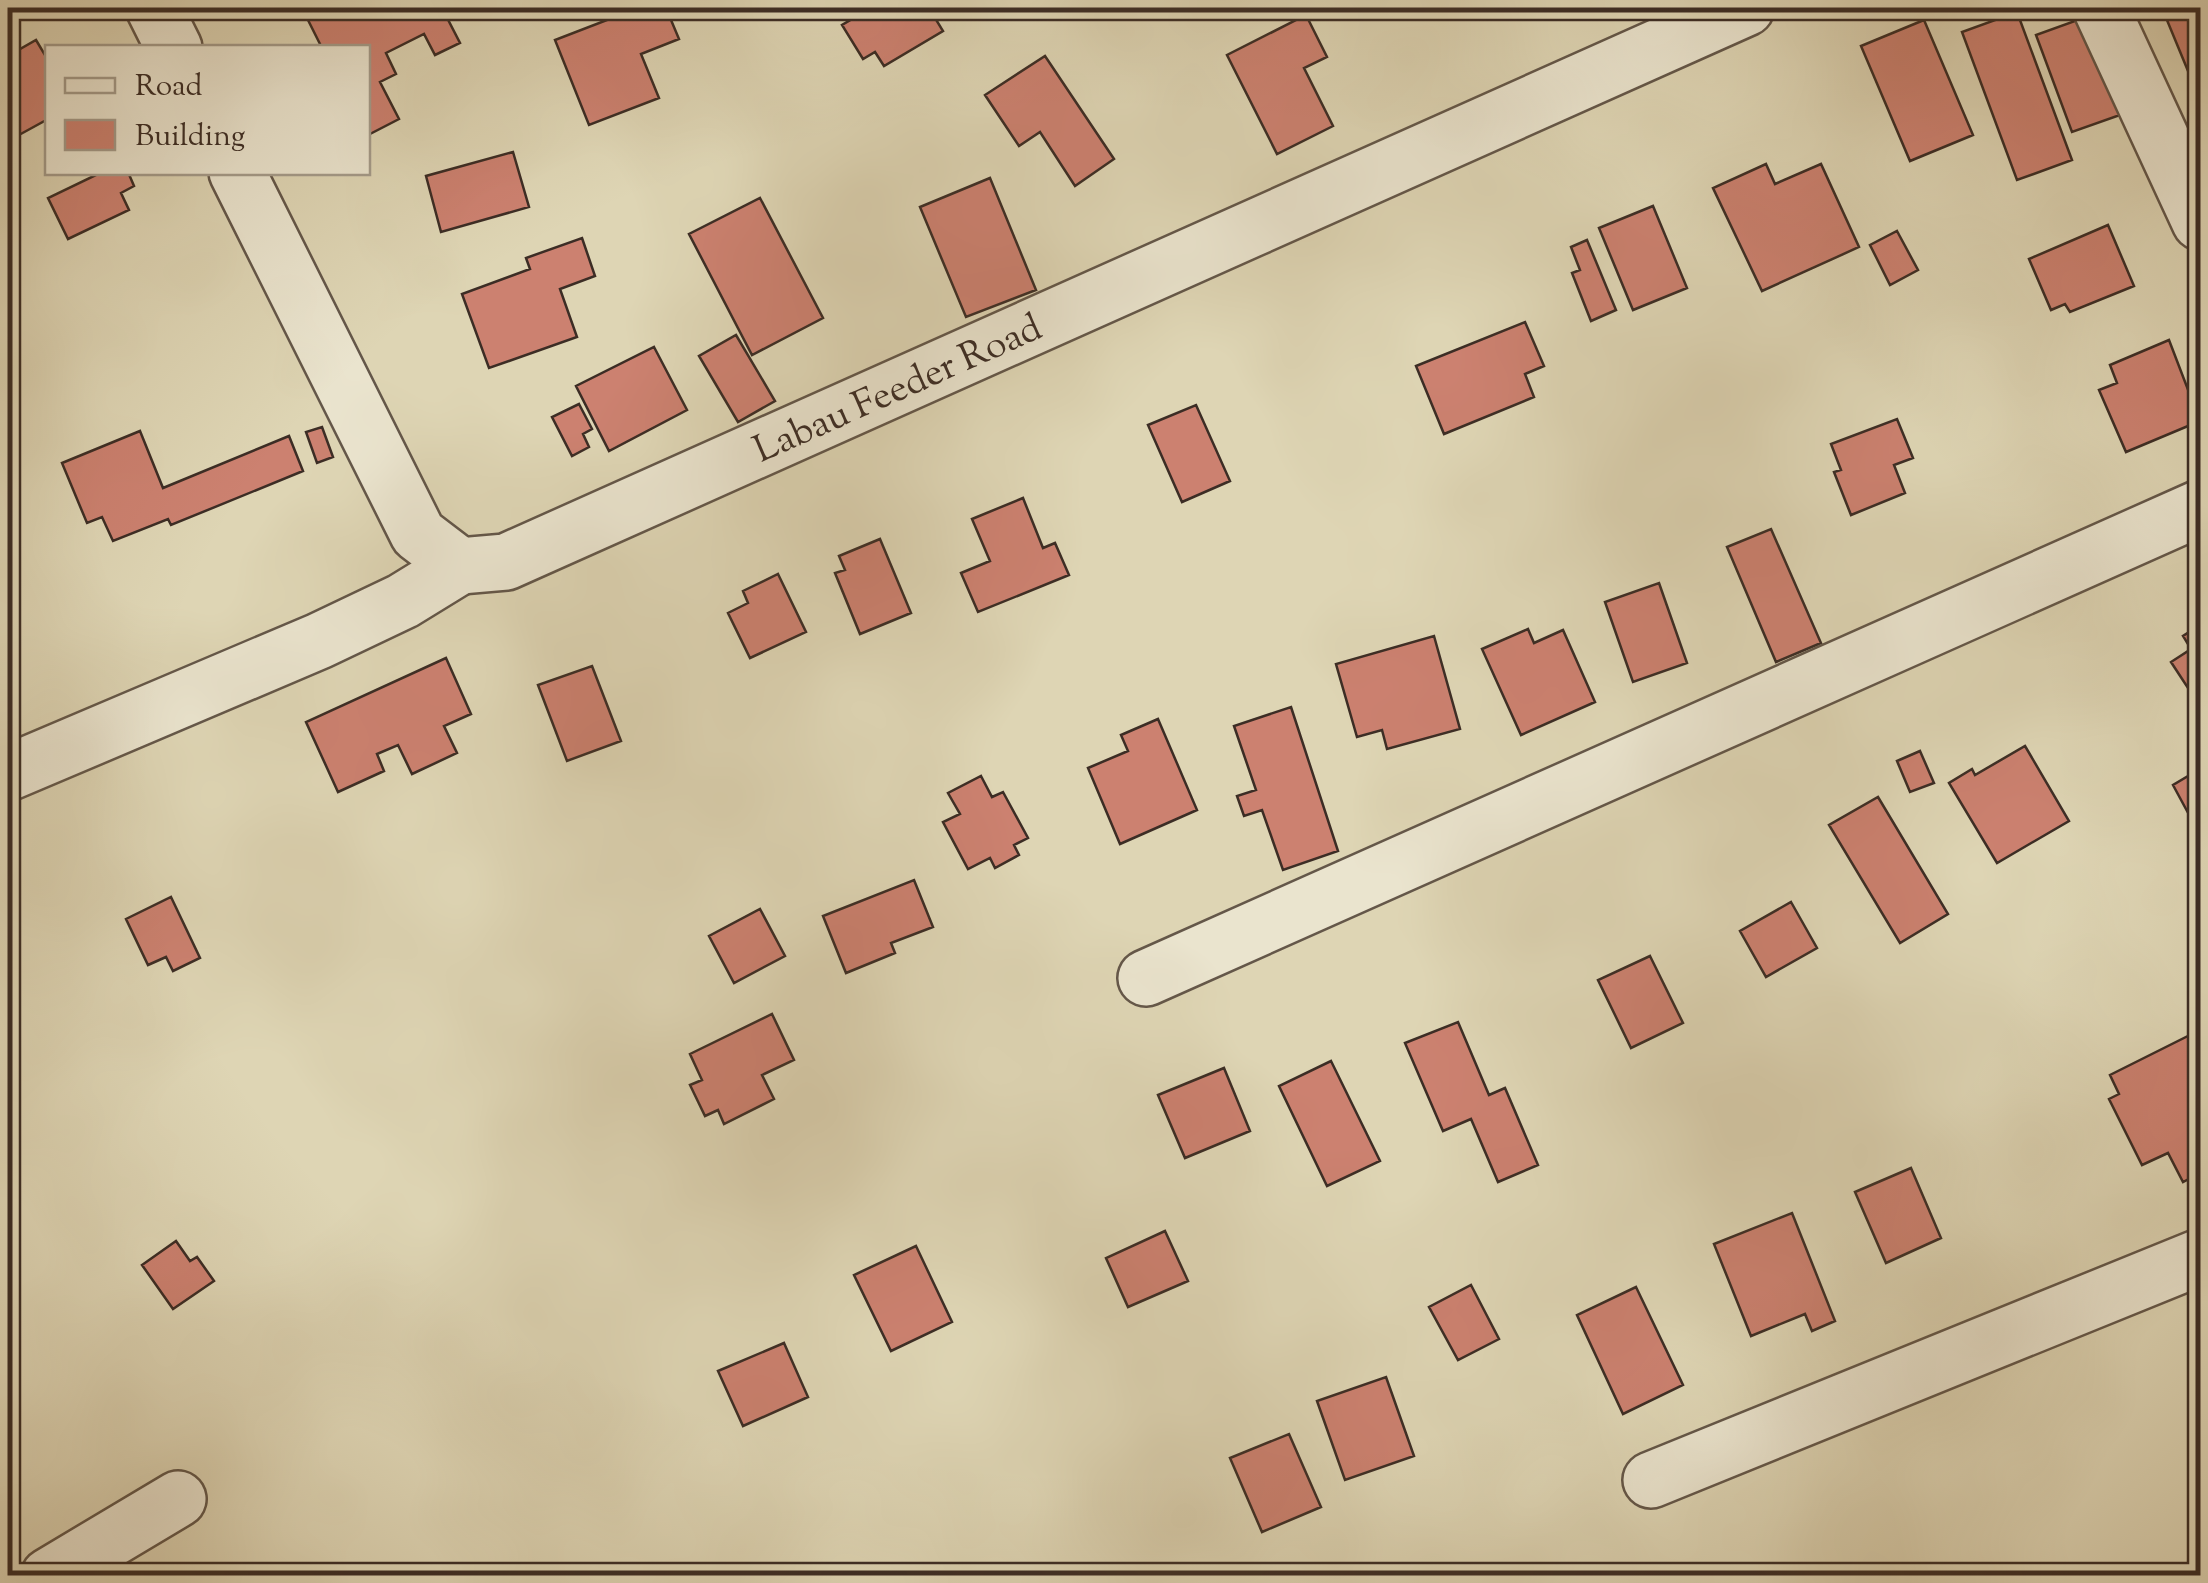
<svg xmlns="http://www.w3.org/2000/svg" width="2208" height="1583" font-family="'Sorts Mill Goudy',serif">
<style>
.building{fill:#cc8170;stroke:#3c2d25;stroke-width:2.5}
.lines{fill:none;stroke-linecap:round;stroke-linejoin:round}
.minor-casing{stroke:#645749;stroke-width:60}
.minor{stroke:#eae4ce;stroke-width:55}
.labels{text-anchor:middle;stroke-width:8;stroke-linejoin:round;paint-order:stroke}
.street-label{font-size:38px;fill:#3c2d25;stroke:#eae4ce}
</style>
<rect width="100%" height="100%" fill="#ded5b4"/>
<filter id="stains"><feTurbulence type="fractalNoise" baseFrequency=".002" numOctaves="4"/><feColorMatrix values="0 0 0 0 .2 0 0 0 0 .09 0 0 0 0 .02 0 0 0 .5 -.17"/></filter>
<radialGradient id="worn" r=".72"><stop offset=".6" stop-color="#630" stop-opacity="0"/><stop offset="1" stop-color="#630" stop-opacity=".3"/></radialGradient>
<path class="building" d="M 302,8 L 442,8 L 460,43 L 435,55 L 424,34 L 386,53 L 396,74 L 380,82 L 399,119 L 368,135 L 368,48 L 322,48 Z
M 638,8 L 666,8 L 679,39 L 641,54 L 659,98 L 589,125 L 555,40 Z
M 871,8 L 929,8 L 943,31 L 884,66 L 875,52 L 863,59 L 842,25 Z
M 2162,8 L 2200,8 L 2200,100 Z
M 2017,12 L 2072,160 L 2017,180 L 1962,32 Z
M 1306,15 L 1327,57 L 1304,68 L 1333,126 L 1277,154 L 1227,55 Z
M 2083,18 L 2120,115 L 2072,132 L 2036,35 Z
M 1924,20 L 1973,135 L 1910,161 L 1861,46 Z
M 36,40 L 48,60 L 48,119 L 8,141 L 8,56 Z
M 1045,56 L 1114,159 L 1075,186 L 1040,132 L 1019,146 L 985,95 Z
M 513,152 L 529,207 L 441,232 L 426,176 Z
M 1766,164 L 1775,184 L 1821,164 L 1859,247 L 1762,291 L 1713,188 Z
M 102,172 L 128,172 L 134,186 L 121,193 L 129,210 L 68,239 L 48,198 Z
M 990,178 L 1036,290 L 966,317 L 920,207 Z
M 760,198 L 823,318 L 752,355 L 689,234 Z
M 1653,206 L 1687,288 L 1633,310 L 1599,228 Z
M 2108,225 L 2134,286 L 2070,312 L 2065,304 L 2051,310 L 2029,259 Z
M 1897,231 L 1918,270 L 1890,285 L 1870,245 Z
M 582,238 L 595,276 L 560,289 L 577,337 L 489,368 L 462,294 L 530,269 L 526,258 Z
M 1587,240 L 1616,310 L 1591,321 L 1572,273 L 1580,270 L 1571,247 Z
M 1525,322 L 1544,366 L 1525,374 L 1534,397 L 1444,434 L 1416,366 Z
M 736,335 L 775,401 L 738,422 L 699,356 Z
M 2169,340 L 2200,421 L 2126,452 L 2099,390 L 2117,383 L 2110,365 Z
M 654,347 L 687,410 L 609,451 L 576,386 Z
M 579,404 L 592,429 L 583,434 L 589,447 L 572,456 L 552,417 Z
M 1196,405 L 1230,481 L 1182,502 L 1148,425 Z
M 1897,419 L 1913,458 L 1894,465 L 1905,493 L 1851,515 L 1834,472 L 1841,470 L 1831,444 Z
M 322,427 L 333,457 L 317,463 L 306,432 Z
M 140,431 L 163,488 L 289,436 L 303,471 L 171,525 L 168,519 L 113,541 L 102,517 L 87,523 L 62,463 Z
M 1023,498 L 1043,548 L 1055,543 L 1069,575 L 978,612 L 961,573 L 990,561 L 972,519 Z
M 1771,529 L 1821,643 L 1776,662 L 1727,547 Z
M 880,539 L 911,613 L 860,634 L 835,573 L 845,570 L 839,556 Z
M 778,574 L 806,632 L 750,658 L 728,613 L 748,603 L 743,591 Z
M 1659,583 L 1687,663 L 1633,682 L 1605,602 Z
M 2200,625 L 2200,679 L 2188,688 L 2171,662 L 2191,649 L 2183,636 Z
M 1528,629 L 1534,643 L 1563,630 L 1595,702 L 1521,735 L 1482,649 Z
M 1434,636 L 1460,729 L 1387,749 L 1382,730 L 1357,737 L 1336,664 Z
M 446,658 L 471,714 L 444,726 L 457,753 L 412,774 L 398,745 L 377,754 L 384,771 L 338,792 L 306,722 Z
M 592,666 L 621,741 L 567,761 L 538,685 Z
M 1291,707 L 1338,851 L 1283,870 L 1262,810 L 1244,816 L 1237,796 L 1256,790 L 1234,726 Z
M 1158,719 L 1197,810 L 1120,844 L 1088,768 L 1128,751 L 1121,735 Z
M 2025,746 L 2069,821 L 1997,863 L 1949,783 L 1972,769 L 1975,775 Z
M 1920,751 L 1934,783 L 1910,792 L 1897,761 Z
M 2200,769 L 2200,835 L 2173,785 Z
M 981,776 L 992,797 L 1003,792 L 1028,838 L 1014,845 L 1019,855 L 995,868 L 990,858 L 968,869 L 943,822 L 960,814 L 948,793 Z
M 1878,797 L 1948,914 L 1900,943 L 1829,825 Z
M 914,880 L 933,927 L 891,943 L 895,953 L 846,973 L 823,916 Z
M 171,897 L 200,958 L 173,971 L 166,957 L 148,965 L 126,919 Z
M 1791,902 L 1817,948 L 1766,977 L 1740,931 Z
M 760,909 L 785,956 L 734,983 L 709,936 Z
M 1650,956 L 1683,1023 L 1631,1048 L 1598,980 Z
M 772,1014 L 794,1060 L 762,1075 L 774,1099 L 724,1124 L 718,1110 L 705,1116 L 690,1085 L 702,1080 L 690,1054 Z
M 1458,1022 L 1489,1095 L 1505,1088 L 1538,1165 L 1498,1182 L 1471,1119 L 1443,1131 L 1405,1043 Z
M 2200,1030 L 2200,1173 L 2183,1182 L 2168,1153 L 2142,1165 L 2109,1099 L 2119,1094 L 2110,1075 Z
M 1331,1061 L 1380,1161 L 1327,1186 L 1279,1086 Z
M 1224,1068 L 1250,1131 L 1185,1158 L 1158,1095 Z
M 1911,1168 L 1941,1238 L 1886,1263 L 1855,1192 Z
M 1792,1213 L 1835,1321 L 1812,1331 L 1805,1314 L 1751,1336 L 1714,1244 Z
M 1165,1231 L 1188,1281 L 1128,1307 L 1106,1258 Z
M 176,1241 L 190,1261 L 197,1257 L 214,1281 L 173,1309 L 142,1265 Z
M 916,1246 L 952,1322 L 891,1351 L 854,1275 Z
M 1471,1285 L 1499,1339 L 1458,1360 L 1429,1307 Z
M 1636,1287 L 1683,1385 L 1623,1414 L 1577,1315 Z
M 784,1343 L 808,1397 L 743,1426 L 718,1371 Z
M 1386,1377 L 1414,1456 L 1345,1480 L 1317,1401 Z
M 1289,1434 L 1321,1507 L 1262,1532 L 1230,1458 Z"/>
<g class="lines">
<g class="minor-casing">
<g id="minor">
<path d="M 154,8 L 174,48"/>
<path d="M 2101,8 L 2200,222"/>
<path id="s1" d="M 237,172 L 418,534 L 460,566 L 506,562 L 1746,8"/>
<path d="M 8,773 L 319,641 L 403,601 L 460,566"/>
<path d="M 1146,978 L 2200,508"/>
<path d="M 1651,1480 L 2200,1257"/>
<path d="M 49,1576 L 178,1499"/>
</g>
</g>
<use href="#minor" class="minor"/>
</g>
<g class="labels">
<g class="street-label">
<text dy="13" stroke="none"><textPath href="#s1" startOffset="932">Labau Feeder Road</textPath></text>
</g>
</g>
<rect width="2208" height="1583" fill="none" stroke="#ded5b4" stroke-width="40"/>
<rect x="10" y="10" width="2188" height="1563" fill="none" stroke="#3c2d25" stroke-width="5"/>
<rect x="20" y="20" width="2168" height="1543" fill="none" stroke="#3c2d25" stroke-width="2.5"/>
<rect x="45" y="45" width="325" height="130" fill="#eae4ce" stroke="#a49b8a" stroke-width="2.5"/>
<rect x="65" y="78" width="50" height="15" fill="#eae4ce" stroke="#a49b8a" stroke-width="2.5"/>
<text x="135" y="95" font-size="30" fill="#3c2d25">Road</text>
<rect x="65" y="120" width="50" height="30" fill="#cc8170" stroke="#a49b8a" stroke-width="2.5"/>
<text x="135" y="145" font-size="30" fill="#3c2d25">Building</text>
<rect width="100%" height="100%" filter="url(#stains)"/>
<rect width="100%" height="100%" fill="url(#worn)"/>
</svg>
